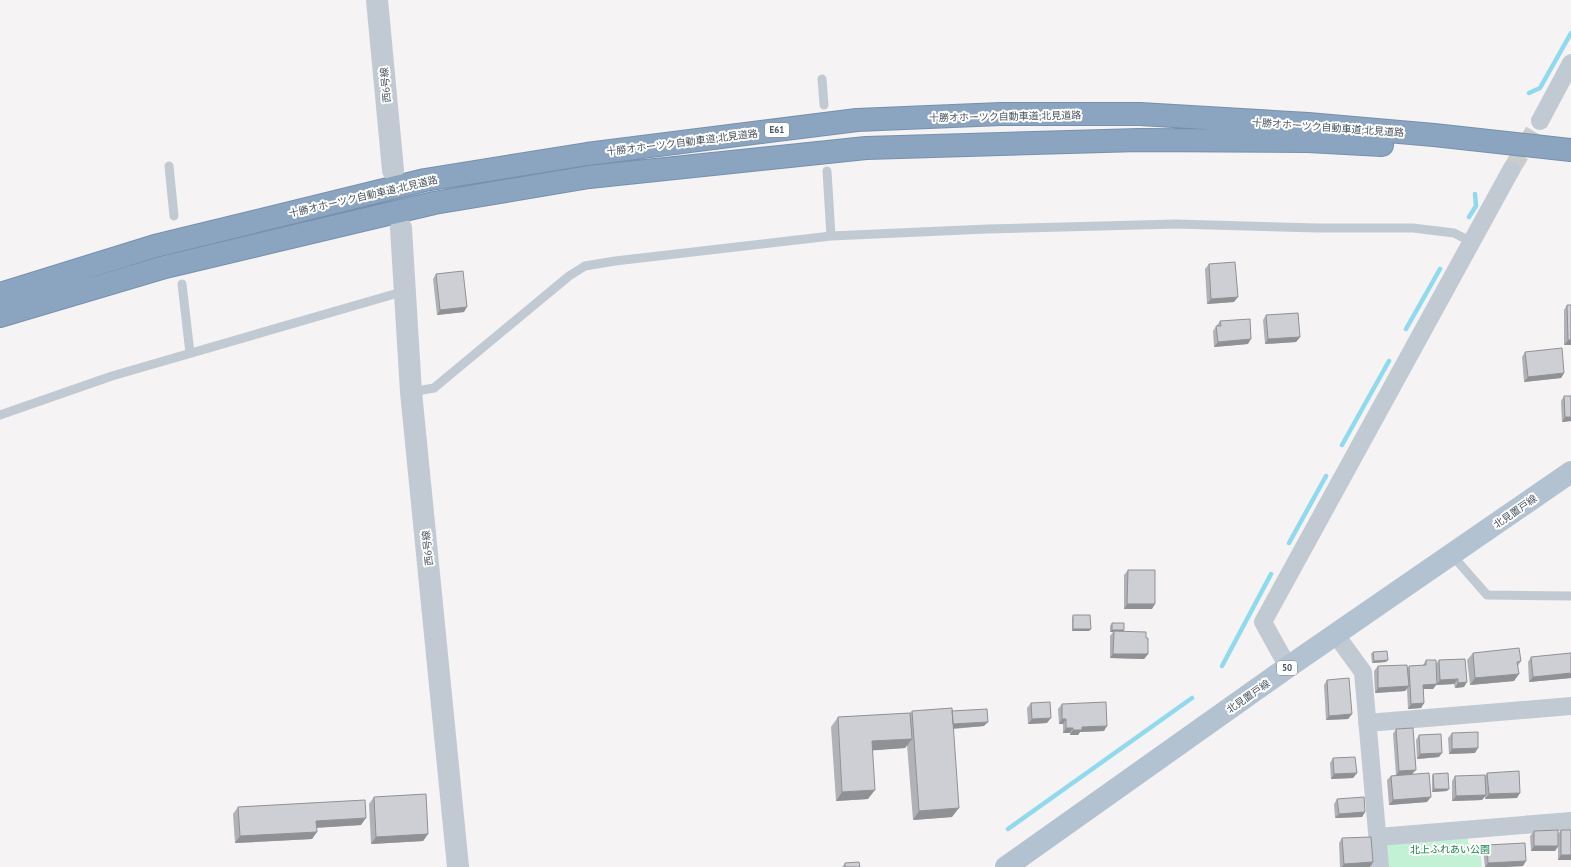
<svg xmlns="http://www.w3.org/2000/svg" width="1571" height="867" font-family="'PT Sans','Noto Sans JP',sans-serif">
<style>
.green{fill:#c3f1d5}
.lines{fill:none;stroke-linecap:round;stroke-linejoin:round}
.stream{stroke:#90daee;stroke-width:4.5}
.minor-tunnel{stroke:#caccce;stroke-width:18;stroke-dasharray:18 9;stroke-linecap:butt}
.motorway-casing{stroke:#7690ad;stroke-width:24}
.service{stroke:#c1cad2;stroke-width:9}
.minor{stroke:#c1cad2;stroke-width:18}
.tertiary{stroke:#c1cad2;stroke-width:22}
.primary{stroke:#b3c2d1;stroke-width:22}
.motorway{stroke:#8ba5c1;stroke-width:22}
.wall{fill:#b0b2b7}
.shaded-wall{fill:#909195}
.building{fill:#cdcfd5;stroke:#909195}
.labels{text-anchor:middle;stroke-width:4;stroke-linejoin:round;paint-order:stroke}
.shield{fill:#fff;stroke:#808990;stroke-width:1}
.shield-label{font-size:9px;font-weight:bold;fill:#4a5661}
.street-label{font-size:10px;fill:#4a5661;stroke:#fff}
.park-label{font-size:10px;fill:#17864f;stroke:#fff}
</style>
<rect width="100%" height="100%" fill="#f5f3f3"/>
<path class="green" d="M 1467,829 L 1469,849 L 1480,849 L 1482,867 L 1380,867 L 1378,837 Z"/>
<g class="lines">
<path class="stream" d="M 1529,93 L 1540,88 L 1571,33
M 1469,217 L 1476,206 L 1475,194
M 1406,329 L 1440,269
M 1342,445 L 1389,361
M 1289,543 L 1326,476
M 1222,666 L 1271,574
M 1008,829 L 1192,698"/>
<path class="minor-tunnel" d="M 1511,170 L 1540,121"/>
<g class="motorway-casing">
<path id="motorway" d="M 0,294 L 155,246 L 425,180 L 587,154 L 857,120 L 1001,114 L 1140,114 L 1308,124 L 1434,135 L 1571,150
M 0,316 L 165,267 L 434,203 L 589,177 L 866,148 L 1139,140 L 1308,141 L 1382,145"/>
</g>
<path class="service" d="M 822,79 L 824,105
M 169,166 L 174,216
M 827,171 L 831,236
M 182,284 L 190,353
M 411,392 L 434,388 L 569,276 L 585,266 L 615,261 L 831,236 L 987,229 L 1176,224 L 1318,228 L 1413,228 L 1454,233 L 1472,242
M 0,415 L 112,376 L 405,291
M 1452,555 L 1487,595 L 1571,596"/>
<path class="minor" d="M 1540,121 L 1571,63
M 1336,635 L 1363,672 L 1380,867
M 1288,667 L 1263,622 L 1511,170
M 1367,723 L 1571,706
M 1378,837 L 1571,821"/>
<path class="tertiary" d="M 377,0 L 393,170
M 401,228 L 411,392 L 458,867"/>
<path class="primary" d="M 1006,867 L 1288,667 L 1571,472"/>
<use href="#motorway" class="motorway"/>
</g>
<path class="wall" d="M 1209,264 L 1234,302 L 1207,304 L 1205,269 Z
M 436,274 L 464,312 L 437,315 L 433,279 Z
M 1567,305 L 1571,345 L 1564,345 L 1564,310 Z
M 1266,315 L 1300,337 L 1296,342 L 1265,344 L 1263,320 Z
M 1220,321 L 1248,344 L 1214,347 L 1213,331 Z
M 1525,352 L 1564,373 L 1561,378 L 1524,382 L 1522,357 Z
M 1564,396 L 1571,396 L 1571,421 L 1562,422 L 1561,401 Z
M 1128,570 L 1152,609 L 1124,609 L 1124,575 Z
M 1073,615 L 1091,629 L 1089,631 L 1072,631 L 1072,618 Z
M 1112,623 L 1124,630 L 1123,631 L 1146,638 L 1148,654 L 1144,659 L 1110,658 L 1110,636 L 1113,632 L 1110,632 L 1110,626 Z
M 1373,652 L 1386,662 L 1372,663 L 1371,654 Z
M 1473,653 L 1521,661 L 1518,666 L 1514,681 L 1470,685 L 1467,660 Z
M 1571,653 L 1571,678 L 1529,682 L 1528,662 L 1531,657 Z
M 1465,659 L 1464,687 L 1455,688 L 1454,684 L 1436,685 L 1433,689 L 1423,689 L 1424,703 L 1421,708 L 1408,709 L 1407,689 L 1405,691 L 1375,693 L 1374,671 L 1378,666 L 1408,668 L 1409,666 L 1423,665 L 1426,660 L 1436,664 L 1439,660 Z
M 1327,680 L 1352,714 L 1348,719 L 1326,720 L 1324,685 Z
M 1031,703 L 1047,723 L 1028,724 L 1027,708 Z
M 1062,704 L 1104,731 L 1080,732 L 1078,735 L 1070,735 L 1070,733 L 1063,733 L 1063,724 L 1059,724 L 1058,709 Z
M 912,711 L 952,711 L 984,726 L 953,729 L 952,817 L 913,820 L 907,745 L 905,748 L 872,750 L 868,799 L 836,801 L 831,727 L 838,717 L 910,713 Z
M 1396,729 L 1413,774 L 1427,802 L 1389,805 L 1387,780 L 1391,776 L 1396,775 L 1393,734 Z
M 1452,733 L 1475,753 L 1449,754 L 1448,738 Z
M 1419,735 L 1439,757 L 1417,759 L 1416,740 Z
M 1333,758 L 1357,773 L 1353,778 L 1331,779 L 1330,763 Z
M 1487,773 L 1517,798 L 1485,799 L 1485,796 L 1482,800 L 1452,801 L 1452,781 L 1455,776 L 1485,776 Z
M 1433,774 L 1447,791 L 1432,792 L 1432,776 Z
M 374,797 L 428,834 L 423,841 L 371,844 L 369,804 Z
M 1337,799 L 1365,812 L 1362,817 L 1335,818 L 1334,804 Z
M 238,807 L 361,825 L 316,828 L 312,839 L 235,843 L 233,814 Z
M 1561,830 L 1571,860 L 1558,860 L 1558,847 L 1555,851 L 1531,851 L 1530,836 L 1534,831 L 1558,834 Z
M 1342,838 L 1373,862 L 1370,867 L 1340,867 L 1339,843 Z
M 1487,845 L 1523,866 L 1505,867 L 1485,867 L 1483,849 Z
M 845,863 L 845,867 L 842,867 Z"/>
<path class="shaded-wall" d="M 1238,297 L 1234,302 L 1207,304 L 1211,299 Z
M 467,307 L 464,312 L 437,315 L 440,310 Z
M 1300,337 L 1296,342 L 1265,344 L 1268,339 Z
M 1251,339 L 1248,344 L 1214,347 L 1218,342 Z
M 1568,340 L 1571,340 L 1571,345 L 1564,345 Z
M 1564,373 L 1561,378 L 1524,382 L 1528,377 Z
M 1565,417 L 1571,417 L 1571,421 L 1562,422 Z
M 1127,604 L 1155,604 L 1152,609 L 1124,609 Z
M 1073,629 L 1091,629 L 1089,631 L 1072,631 Z
M 1112,630 L 1124,630 L 1123,632 L 1114,631 L 1113,632 L 1110,632 Z
M 1113,654 L 1148,654 L 1144,659 L 1110,658 Z
M 1388,660 L 1386,662 L 1372,663 L 1374,661 Z
M 1571,673 L 1571,678 L 1529,682 L 1533,677 Z
M 1519,674 L 1514,681 L 1470,685 L 1475,678 Z
M 1458,679 L 1454,684 L 1436,685 L 1440,680 Z
M 1467,682 L 1464,687 L 1455,688 L 1458,683 Z
M 1437,684 L 1433,689 L 1420,689 L 1423,685 Z
M 1409,686 L 1405,691 L 1375,693 L 1378,688 Z
M 1424,703 L 1421,708 L 1408,709 L 1411,704 Z
M 1352,714 L 1348,719 L 1326,720 L 1329,716 Z
M 1051,718 L 1047,723 L 1028,724 L 1032,719 Z
M 1062,719 L 1066,719 L 1063,724 L 1059,724 Z
M 988,722 L 984,726 L 947,729 L 950,724 Z
M 1107,726 L 1104,731 L 1080,732 L 1078,735 L 1070,735 L 1073,730 L 1082,727 Z
M 1066,728 L 1073,728 L 1070,733 L 1063,733 Z
M 912,739 L 905,748 L 865,751 L 872,741 Z
M 1478,748 L 1475,753 L 1449,754 L 1452,749 Z
M 1442,753 L 1439,757 L 1417,759 L 1420,754 Z
M 1416,770 L 1412,774 L 1396,776 L 1399,771 Z
M 1357,773 L 1353,778 L 1331,779 L 1334,774 Z
M 1434,789 L 1449,789 L 1447,791 L 1432,792 Z
M 875,790 L 868,799 L 836,801 L 842,792 Z
M 1520,793 L 1517,798 L 1485,799 L 1489,794 Z
M 1486,795 L 1482,800 L 1452,801 L 1456,796 Z
M 1431,797 L 1427,802 L 1389,805 L 1393,800 Z
M 959,808 L 952,817 L 913,820 L 919,811 Z
M 1365,812 L 1362,817 L 1335,818 L 1339,814 Z
M 366,818 L 361,825 L 311,828 L 316,821 Z
M 317,832 L 312,839 L 235,843 L 240,836 Z
M 428,834 L 423,841 L 371,844 L 376,837 Z
M 1534,846 L 1558,846 L 1555,851 L 1531,851 Z
M 1561,855 L 1571,855 L 1571,860 L 1558,860 Z
M 1526,861 L 1523,866 L 1505,867 L 1485,867 L 1488,863 Z
M 1373,862 L 1370,867 L 1342,867 L 1344,864 Z"/>
<path class="building" d="M 1235,262 L 1238,297 L 1211,299 L 1209,264 Z
M 463,271 L 467,307 L 440,310 L 436,274 Z
M 1567,305 L 1571,305 L 1571,340 L 1568,340 Z
M 1298,313 L 1300,337 L 1268,339 L 1266,315 Z
M 1250,319 L 1251,339 L 1218,342 L 1216,326 L 1221,326 L 1220,321 Z
M 1562,348 L 1564,373 L 1528,377 L 1525,352 Z
M 1564,396 L 1571,396 L 1571,417 L 1565,417 Z
M 1128,570 L 1155,570 L 1155,604 L 1127,604 Z
M 1073,615 L 1090,615 L 1091,629 L 1073,629 Z
M 1112,623 L 1124,623 L 1124,630 L 1112,630 Z
M 1114,631 L 1146,632 L 1146,638 L 1148,638 L 1148,654 L 1113,654 Z
M 1519,648 L 1521,661 L 1517,662 L 1519,674 L 1475,678 L 1473,653 Z
M 1387,651 L 1388,660 L 1374,661 L 1373,652 Z
M 1571,653 L 1571,673 L 1533,677 L 1531,657 Z
M 1465,659 L 1467,682 L 1458,683 L 1458,679 L 1440,680 L 1439,660 Z
M 1426,660 L 1436,660 L 1437,684 L 1423,685 L 1424,703 L 1411,704 L 1409,666 L 1426,665 Z
M 1407,665 L 1409,686 L 1378,688 L 1378,666 Z
M 1349,678 L 1352,714 L 1329,716 L 1327,680 Z
M 1050,702 L 1051,718 L 1032,719 L 1031,703 Z
M 1106,702 L 1107,726 L 1082,727 L 1082,730 L 1073,730 L 1073,728 L 1066,728 L 1066,719 L 1062,719 L 1062,704 Z
M 952,708 L 959,808 L 919,811 L 912,711 Z
M 987,709 L 988,722 L 953,724 L 952,711 Z
M 910,713 L 912,739 L 872,741 L 875,790 L 842,792 L 838,717 Z
M 1413,728 L 1416,770 L 1399,771 L 1396,729 Z
M 1478,732 L 1478,748 L 1452,749 L 1452,733 Z
M 1441,734 L 1442,753 L 1420,754 L 1419,735 Z
M 1355,757 L 1357,773 L 1334,774 L 1333,758 Z
M 1519,771 L 1520,793 L 1489,794 L 1487,773 Z
M 1429,773 L 1431,797 L 1393,800 L 1391,776 Z
M 1448,773 L 1449,789 L 1434,789 L 1433,774 Z
M 1485,775 L 1486,795 L 1456,796 L 1455,776 Z
M 426,794 L 428,834 L 376,837 L 374,797 Z
M 1364,797 L 1365,812 L 1339,814 L 1337,799 Z
M 365,800 L 366,818 L 316,821 L 317,832 L 240,836 L 238,807 Z
M 1558,830 L 1558,846 L 1534,846 L 1534,831 Z
M 1561,830 L 1571,830 L 1571,855 L 1561,855 Z
M 1371,837 L 1373,862 L 1344,864 L 1342,838 Z
M 1525,843 L 1526,861 L 1488,863 L 1487,845 Z
M 859,862 L 860,867 L 845,867 L 845,863 Z"/>
<g class="labels">
<g class="shield">
<rect x="765" y="123" width="24" height="14" rx="3"/>
<rect x="1277" y="661" width="20" height="14" rx="3"/>
</g>
<g class="shield-label">
<text x="777" y="133">E61</text>
<text x="1287" y="671">50</text>
</g>
<g class="street-label">
<text transform="translate(385 85) rotate(-95)" y="4">西6号線</text>
<text transform="translate(1005 116) rotate(-1)" y="4">十勝オホーツク自動車道;北見道路</text>
<text transform="translate(1328 127) rotate(4)" y="4">十勝オホーツク自動車道;北見道路</text>
<text transform="translate(682 142) rotate(-7)" y="4">十勝オホーツク自動車道;北見道路</text>
<text transform="translate(363 196) rotate(-13)" y="4">十勝オホーツク自動車道;北見道路</text>
<text transform="translate(1515 511) rotate(-35)" y="4">北見置戸線</text>
<text transform="translate(427 548) rotate(-96)" y="4">西6号線</text>
<text transform="translate(1248 696) rotate(-35)" y="4">北見置戸線</text>
</g>
<g class="park-label">
<text x="1450" y="853">北上ふれあい公園</text>
</g>
</g>
</svg>
